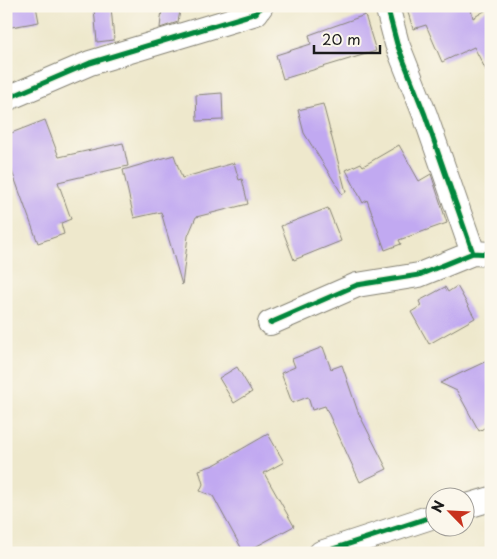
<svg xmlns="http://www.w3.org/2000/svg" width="497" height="559" font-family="'Playpen Sans',sans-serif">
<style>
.building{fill:#c1a9f1}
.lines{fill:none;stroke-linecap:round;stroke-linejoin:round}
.street-casing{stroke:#858274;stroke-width:26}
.street{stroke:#fff;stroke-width:24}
.cycleway-casing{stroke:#fbf7ec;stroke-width:8}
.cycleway{stroke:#00873e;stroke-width:5}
</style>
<rect width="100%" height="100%" fill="#fbf7ec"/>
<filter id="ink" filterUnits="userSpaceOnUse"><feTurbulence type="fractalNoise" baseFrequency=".02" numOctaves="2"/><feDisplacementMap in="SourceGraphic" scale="10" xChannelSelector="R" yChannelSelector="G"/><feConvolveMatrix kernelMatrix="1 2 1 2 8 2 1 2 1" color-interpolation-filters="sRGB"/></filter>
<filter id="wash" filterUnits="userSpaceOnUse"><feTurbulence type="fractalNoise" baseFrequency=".0096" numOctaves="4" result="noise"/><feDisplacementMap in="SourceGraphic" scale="20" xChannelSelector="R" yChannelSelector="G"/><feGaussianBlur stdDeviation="1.12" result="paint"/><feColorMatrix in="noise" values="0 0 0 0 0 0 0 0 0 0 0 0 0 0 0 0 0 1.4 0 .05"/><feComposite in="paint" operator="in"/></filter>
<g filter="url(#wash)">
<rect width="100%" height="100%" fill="#eee8cc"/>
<g id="blocks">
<path class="building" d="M 6,6 L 36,6 L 39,22 L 6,28 Z
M 406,6 L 470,6 L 473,18 L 491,7 L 491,80 L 474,47 L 442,62 L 426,25 L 413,29 Z
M 111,7 L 114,40 L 97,42 L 94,9 Z
M 162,9 L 180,11 L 178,22 L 160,28 Z
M 365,15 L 376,51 L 283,79 L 276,55 L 311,44 L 309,35 Z
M 222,93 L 223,120 L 197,121 L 196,95 Z
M 323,104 L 346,192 L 342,194 L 304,133 L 298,110 Z
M 45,120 L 59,157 L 123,143 L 128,166 L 58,182 L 71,219 L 61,223 L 64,234 L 38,243 L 6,155 L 6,135 Z
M 399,145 L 419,181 L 431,174 L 447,223 L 399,240 L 401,244 L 385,250 L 367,200 L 363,203 L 346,170 L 361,163 L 363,166 Z
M 174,155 L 182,178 L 234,163 L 239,180 L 242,179 L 248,204 L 196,217 L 188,236 L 182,285 L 161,212 L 134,218 L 123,170 Z
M 328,208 L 341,241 L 294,260 L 281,226 Z
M 457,286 L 475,318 L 429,344 L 411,312 L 421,306 L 419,301 L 445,287 L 448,292 Z
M 323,347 L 331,369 L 342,365 L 358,412 L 387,469 L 360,482 L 325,406 L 312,410 L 308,397 L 292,403 L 281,373 L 295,367 L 292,359 Z
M 491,359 L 491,424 L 479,431 L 457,391 L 440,383 Z
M 237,367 L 252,392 L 234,403 L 219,378 Z
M 268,434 L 284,462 L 264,473 L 294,526 L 244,553 L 213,496 L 200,491 L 203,484 L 199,470 L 214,465 Z"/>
</g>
</g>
<g filter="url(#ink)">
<use href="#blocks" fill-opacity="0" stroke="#858274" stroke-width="1"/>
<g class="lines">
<g class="street-casing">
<path id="street" d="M 387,6 L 397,44 L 425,115 L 473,253
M 6,99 L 90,63 L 256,13 L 261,6
M 270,323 L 357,285 L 419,275 L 473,253 L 491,254
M 464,507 L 491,499
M 321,553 L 434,516"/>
</g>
<use href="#street" class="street"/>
<g class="cycleway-casing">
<path id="cycleway" d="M 387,6 L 397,44 L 425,115 L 473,253
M 6,99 L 90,63 L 256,13 L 261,6
M 270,323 L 357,285 L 419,275 L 473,253 L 491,254
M 321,553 L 434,516"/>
</g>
<use href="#cycleway" class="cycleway"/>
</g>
</g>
<rect width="497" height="559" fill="none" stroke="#fbf7ec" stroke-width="25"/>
<g transform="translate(450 512) rotate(294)"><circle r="24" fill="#fbf7ec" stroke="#a29f99"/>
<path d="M0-4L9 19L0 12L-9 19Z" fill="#c8321e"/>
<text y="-8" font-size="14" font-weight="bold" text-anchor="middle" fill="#1c1c1c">N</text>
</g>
<path d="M314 45v8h66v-8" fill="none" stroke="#1c1c1c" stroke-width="2.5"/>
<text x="322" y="45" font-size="15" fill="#1c1c1c" stroke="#fbf7ec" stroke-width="4" paint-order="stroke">20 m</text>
</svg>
